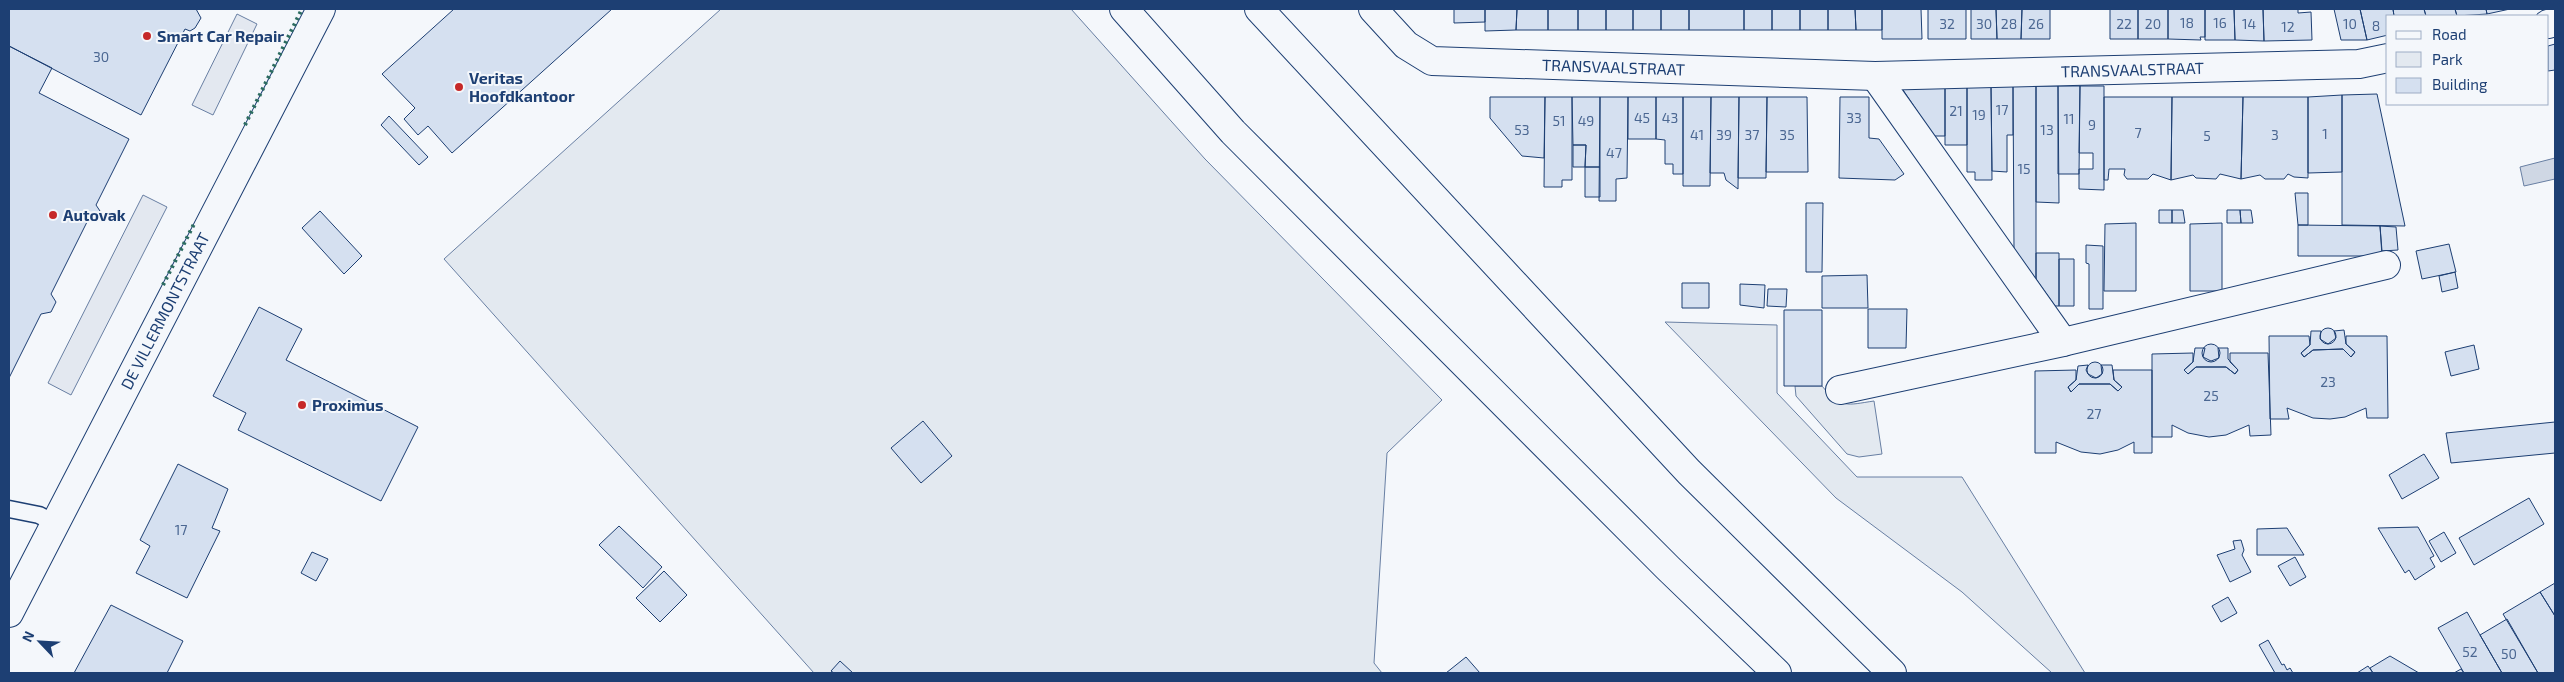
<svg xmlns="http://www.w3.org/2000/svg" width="2564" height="682" font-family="'Exo 2',sans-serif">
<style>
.green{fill:#e3e9f0;stroke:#687fa3}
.parking{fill:#e3e8f0;stroke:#687fa3}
.water{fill:#cfd7e4;stroke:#687fa3}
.building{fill:#d5e0f0;stroke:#1d3f73}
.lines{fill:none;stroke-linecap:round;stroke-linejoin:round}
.service-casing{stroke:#1d3f73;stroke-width:19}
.minor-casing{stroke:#1d3f73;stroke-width:30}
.trunk-casing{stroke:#1d3f73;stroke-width:30}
.service{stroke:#f4f7fb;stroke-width:16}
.minor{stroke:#f4f7fb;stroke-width:28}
.trunk{stroke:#f4f7fb;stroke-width:28}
.hedge{stroke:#2c6c60;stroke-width:4;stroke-dasharray:2.5 4;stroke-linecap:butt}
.poi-dot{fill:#c62828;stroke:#f4f7fb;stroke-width:2}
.labels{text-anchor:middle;stroke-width:4;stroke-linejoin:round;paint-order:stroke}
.number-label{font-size:14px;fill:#4b6792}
.poi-label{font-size:16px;font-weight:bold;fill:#1d3f73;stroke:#f4f7fb;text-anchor:start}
.street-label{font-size:16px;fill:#1d3f73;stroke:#f4f7fb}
</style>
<rect width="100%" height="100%" fill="#f4f7fb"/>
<path class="green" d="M 721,9 L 1071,9 L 1205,159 L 1442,400 L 1387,453 L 1374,663 L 1382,673 L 814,673 L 444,259 Z
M 1665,322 L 1777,325 L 1777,393 L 1857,477 L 1962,477 L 2085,673 L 2052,673 L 1962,592 L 1836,498 Z
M 1795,386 L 1822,386 C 1841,409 1847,405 1874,401 L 1882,454 L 1859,457 L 1847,454 L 1796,396 Z"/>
<path class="parking" d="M 237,14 L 257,24 L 213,115 L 192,105 Z
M 143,195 L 167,207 L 71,395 L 48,383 Z"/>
<path class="water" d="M 2555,158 L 2555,179 L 2524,186 L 2520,167 Z"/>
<path class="building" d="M 9,9 L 196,9 L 201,18 L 195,28 L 190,31 L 185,29 L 141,115 L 9,46 Z
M 454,9 L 612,9 L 452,153 L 428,126 L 418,135 L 404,119 L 415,108 L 382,74 Z
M 1454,9 L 1485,9 L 1485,22 L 1454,23 Z
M 1485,9 L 1517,9 L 1516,30 L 1485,31 Z
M 1517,9 L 1548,9 L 1548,30 L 1516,30 Z
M 1548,9 L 1578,9 L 1578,30 L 1548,30 Z
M 1578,9 L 1606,9 L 1606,30 L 1578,30 Z
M 1606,9 L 1633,9 L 1633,30 L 1606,30 Z
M 1633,9 L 1661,9 L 1661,30 L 1633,30 Z
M 1661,9 L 1689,9 L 1689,30 L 1661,30 Z
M 1689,9 L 1744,9 L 1744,30 L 1689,30 Z
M 1744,9 L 1772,9 L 1772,30 L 1744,30 Z
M 1772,9 L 1800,9 L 1800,30 L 1772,30 Z
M 1800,9 L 1828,9 L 1828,30 L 1800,30 Z
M 1828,9 L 1855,9 L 1856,30 L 1828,30 Z
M 1855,9 L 1882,9 L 1882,30 L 1856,30 Z
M 1882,9 L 1921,9 L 1922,39 L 1882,39 Z
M 1928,9 L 1966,9 L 1966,39 L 1928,39 Z
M 1971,9 L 1996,9 L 1997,39 L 1971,39 Z
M 1996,9 L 2022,9 L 2021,39 L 1997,39 Z
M 2022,9 L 2050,9 L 2050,39 L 2021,39 Z
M 2110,9 L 2138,9 L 2138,39 L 2110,39 Z
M 2138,9 L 2168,9 L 2168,39 L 2138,39 Z
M 2168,9 L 2205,9 L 2205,37 L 2200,37 L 2201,40 L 2168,39 Z
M 2205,9 L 2234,9 L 2235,40 L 2205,40 Z
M 2234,9 L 2263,9 L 2264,41 L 2235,40 Z
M 2263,9 L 2298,9 L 2298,13 L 2311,12 L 2312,40 L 2264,41 Z
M 2334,9 L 2360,9 L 2367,40 L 2341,40 Z
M 2360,9 L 2393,9 L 2394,16 L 2388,16 L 2388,35 L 2367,40 Z
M 2393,9 L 2424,9 L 2426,16 L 2394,16 Z
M 2424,9 L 2455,9 L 2457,16 L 2426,16 Z
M 2455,9 L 2486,9 L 2487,14 L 2457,16 Z
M 2486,9 L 2510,9 L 2487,14 Z
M 2555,44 L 2555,70 L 2548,71 L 2548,46 Z
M 9,46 L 52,68 L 39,93 L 129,139 L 96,205 L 100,211 L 95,221 L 88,220 L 51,294 L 56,302 L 51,312 L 41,314 L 9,378 Z
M 1903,86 L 1945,86 L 1945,136 L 1934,136 L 1903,90 Z
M 1945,86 L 1967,86 L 1967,145 L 1945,145 Z
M 1967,86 L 1991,86 L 1992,180 L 1975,180 L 1975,172 L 1967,172 Z
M 1991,86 L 2013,86 L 2013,135 L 2007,135 L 2007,172 L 1992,171 Z
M 2013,86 L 2036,86 L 2036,279 L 2014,249 Z
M 2036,86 L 2058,86 L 2059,203 L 2036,202 Z
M 2058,86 L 2080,86 L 2079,174 L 2058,174 Z
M 2080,86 L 2104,86 L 2104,190 L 2079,189 L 2079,169 L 2093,169 L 2093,153 L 2079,153 Z
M 2377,94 L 2405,226 L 2342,225 L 2342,95 Z
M 2342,95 L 2342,172 L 2308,173 L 2308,97 Z
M 1490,97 L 1545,97 L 1544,158 L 1522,156 L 1490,118 Z
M 1545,97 L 1572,97 L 1572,180 L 1562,180 L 1562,187 L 1544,187 Z
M 1572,97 L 1600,97 L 1600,167 L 1585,167 L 1586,145 L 1573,145 Z
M 1600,97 L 1628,97 L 1627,178 L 1616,179 L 1616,201 L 1599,201 Z
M 1628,97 L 1656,97 L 1656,139 L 1628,139 Z
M 1656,97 L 1683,97 L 1683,174 L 1673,174 L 1673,164 L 1665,164 L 1665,140 L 1656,139 Z
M 1683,97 L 1711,97 L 1710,186 L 1683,186 Z
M 1711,97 L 1739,97 L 1738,189 L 1726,180 L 1724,173 L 1710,173 Z
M 1739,97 L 1767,97 L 1766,178 L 1738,178 Z
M 1767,97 L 1807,97 L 1808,172 L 1766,172 Z
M 1840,97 L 1869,97 L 1869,138 L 1879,139 L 1904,174 L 1895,180 L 1839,178 Z
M 2104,97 L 2172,97 L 2171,180 L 2153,174 L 2148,179 L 2127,179 L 2124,175 L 2125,169 L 2109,169 L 2108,180 L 2104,180 Z
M 2172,97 L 2243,97 L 2241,179 L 2220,174 L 2216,179 L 2196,178 L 2193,175 L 2171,180 Z
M 2243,97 L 2308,97 L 2308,178 L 2294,177 L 2288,174 L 2284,179 L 2265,179 L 2260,175 L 2241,179 Z
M 389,116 L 428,157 L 419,165 L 381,125 Z
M 1573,145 L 1586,145 L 1585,167 L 1573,167 Z
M 1585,167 L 1600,167 L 1600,197 L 1585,197 Z
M 2295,193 L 2308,193 L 2308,225 L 2298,225 Z
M 1806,203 L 1823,203 L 1822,272 L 1806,272 Z
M 2159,210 L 2172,210 L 2172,223 L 2159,223 Z
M 2172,210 L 2183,210 L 2185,223 L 2172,223 Z
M 2227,210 L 2240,210 L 2241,223 L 2227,223 Z
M 2240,210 L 2251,210 L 2253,223 L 2241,223 Z
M 320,211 L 362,256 L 344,274 L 302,228 Z
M 2136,223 L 2136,291 L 2104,291 L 2105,224 Z
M 2222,223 L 2222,291 L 2190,291 L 2190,224 Z
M 2298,225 L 2380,226 L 2382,256 L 2298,256 Z
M 2380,226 L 2396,227 L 2398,250 L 2382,251 Z
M 2449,244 L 2456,272 L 2422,279 L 2416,251 Z
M 2086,245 L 2103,246 L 2103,309 L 2089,309 L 2089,264 L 2086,263 Z
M 2036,253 L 2059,253 L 2059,306 L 2055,306 L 2036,279 Z
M 2059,259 L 2074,259 L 2074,306 L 2059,306 Z
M 2455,272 L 2458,288 L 2442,292 L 2439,276 Z
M 1867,275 L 1868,308 L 1822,308 L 1822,276 Z
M 1682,283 L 1709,283 L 1709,308 L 1682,308 Z
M 1740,284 L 1765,285 L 1764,308 L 1740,305 Z
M 1768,289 L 1787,289 L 1786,307 L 1767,306 Z
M 259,307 L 302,329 L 286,360 L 418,427 L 381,501 L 238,430 L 246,413 L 213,396 Z
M 1868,309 L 1907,309 L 1906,348 L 1868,348 Z
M 1784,310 L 1822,310 L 1822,386 L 1784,386 Z
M2320 336a8 8 0 1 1 16 0a8 8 0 1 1-16 0Z
M 2344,330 L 2346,344 L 2355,352 L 2351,357 L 2343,349 L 2313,350 L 2304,357 L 2301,353 L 2310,345 L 2311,331 L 2321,331 L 2320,339 L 2328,344 L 2336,338 L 2334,331 Z
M 2269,336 L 2309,336 L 2310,345 L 2301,353 L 2304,357 L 2313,350 L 2343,349 L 2351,357 L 2355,352 L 2346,344 L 2346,336 L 2387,336 L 2388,418 L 2367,418 L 2366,408 L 2345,417 L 2330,419 L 2313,418 L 2287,408 L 2289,419 L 2270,419 Z
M2202 353a9 9 0 1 1 18 0a9 9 0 1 1-18 0Z
M 2474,345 L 2479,369 L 2451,376 L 2445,352 Z
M 2195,348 L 2205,348 L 2203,357 L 2211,361 L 2219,358 L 2218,348 L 2228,348 L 2228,359 L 2238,370 L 2235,374 L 2226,367 L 2196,367 L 2188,374 L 2184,370 L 2193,362 Z
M 2193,353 L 2193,362 L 2184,370 L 2188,374 L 2196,367 L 2226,367 L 2235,374 L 2238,370 L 2230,362 L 2230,353 L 2268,353 L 2271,435 L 2250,436 L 2249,425 L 2226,435 L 2209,437 L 2188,433 L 2172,425 L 2172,437 L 2152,437 L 2152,354 Z
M2087 370a8 8 0 1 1 16 0a8 8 0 1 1-16 0Z
M 2088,365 L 2086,370 L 2088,374 L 2096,378 L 2102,374 L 2101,365 L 2112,365 L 2114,380 L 2122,387 L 2118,391 L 2110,384 L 2079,384 L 2071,392 L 2068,387 L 2076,380 L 2078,366 Z
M 2076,370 L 2076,380 L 2068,387 L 2071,392 L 2079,384 L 2110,384 L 2118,391 L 2122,387 L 2114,380 L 2113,370 L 2152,370 L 2152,453 L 2134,453 L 2134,442 L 2118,450 L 2100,454 L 2081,452 L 2056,442 L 2056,453 L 2035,453 L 2035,371 Z
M 923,421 L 952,456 L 921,483 L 891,448 Z
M 2555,422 L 2555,453 L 2451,463 L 2446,433 Z
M 2424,454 L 2439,478 L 2402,499 L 2389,475 Z
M 178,464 L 228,489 L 212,528 L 220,531 L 187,598 L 136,573 L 150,546 L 140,540 Z
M 2529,498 L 2544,524 L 2474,565 L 2459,538 Z
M 619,526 L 662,567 L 643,588 L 599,545 Z
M 2418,527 L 2434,556 L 2430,558 L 2435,567 L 2415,580 L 2409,570 L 2405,573 L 2378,528 Z
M 2287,528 L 2304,555 L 2257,555 L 2257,529 Z
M 2444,532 L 2456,553 L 2441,562 L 2429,541 Z
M 2241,540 L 2244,550 L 2242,555 L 2251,572 L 2230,582 L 2217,555 L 2235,549 L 2233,541 Z
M 312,552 L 328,559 L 316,581 L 301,573 Z
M 2295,557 L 2306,577 L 2290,586 L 2278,566 Z
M 664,571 L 687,595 L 660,622 L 636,598 Z
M 2555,583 L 2555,616 L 2540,592 Z
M 2540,592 L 2555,616 L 2555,673 L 2538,673 L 2503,614 Z
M 2228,597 L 2237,613 L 2221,622 L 2212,606 Z
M 111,605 L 183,641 L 167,673 L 74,673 Z
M 2467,612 L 2480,635 L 2502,673 L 2464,673 L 2438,628 Z
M 2507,619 L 2538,673 L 2502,673 L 2480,635 Z
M 2268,640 L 2282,665 L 2284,664 L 2287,670 L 2290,668 L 2293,673 L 2275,673 L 2259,645 Z
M 2390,656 L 2419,673 L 2373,673 L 2370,668 Z
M 1466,657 L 1480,673 L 1446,673 Z
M 840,661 L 853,673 L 834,673 L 831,671 Z
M 2368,666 L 2373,673 L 2357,673 Z
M 2461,669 L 2464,673 L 2454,673 Z"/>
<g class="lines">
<g class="service-casing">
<path id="service" d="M 9,509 L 39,515 L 55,523"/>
</g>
<g class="minor-casing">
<g id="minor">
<path id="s1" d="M 1373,9 L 1406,45 L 1432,61 L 1875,76 L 2359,64 L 2388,58"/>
<path d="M 2548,24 L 2555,22"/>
<path d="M 1875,76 L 2063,342 L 2386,265"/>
<path d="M 1840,390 L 2063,342"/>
<path id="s2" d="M 9,613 L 321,9"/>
</g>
</g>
<g class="trunk-casing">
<path id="trunk" d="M 1124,9 L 1233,132 L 1668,568 L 1777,673
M 1259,9 L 1689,472 L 1892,673"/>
</g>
<use href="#service" class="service"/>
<use href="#minor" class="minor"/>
<use href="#trunk" class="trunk"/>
<path class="hedge" d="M 245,125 L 302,9
M 163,285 L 195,222"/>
</g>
<g class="poi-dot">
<circle cx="147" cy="36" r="5"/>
<circle cx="459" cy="87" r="5"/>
<circle cx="53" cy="215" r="5"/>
<circle cx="302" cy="405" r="5"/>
</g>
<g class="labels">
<g class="number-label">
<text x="2187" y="28">18</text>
<text x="2220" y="28">16</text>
<text x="1947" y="29">32</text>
<text x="1984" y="29">30</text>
<text x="2009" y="29">28</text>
<text x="2036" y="29">26</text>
<text x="2124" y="29">22</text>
<text x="2153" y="29">20</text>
<text x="2249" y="29">14</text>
<text x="2350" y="29">10</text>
<text x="2376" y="31">8</text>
<text x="2288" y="32">12</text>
<text x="101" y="62">30</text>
<text x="2002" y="115">17</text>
<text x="1956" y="116">21</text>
<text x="1979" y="120">19</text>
<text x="1642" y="123">45</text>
<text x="1670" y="123">43</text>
<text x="1854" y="123">33</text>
<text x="2069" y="124">11</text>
<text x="1559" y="126">51</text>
<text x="1586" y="126">49</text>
<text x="2092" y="130">9</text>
<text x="1522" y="135">53</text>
<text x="2047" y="135">13</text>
<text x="2138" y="138">7</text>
<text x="2325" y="139">1</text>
<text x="1697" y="140">41</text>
<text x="1724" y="140">39</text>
<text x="1752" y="140">37</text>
<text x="1787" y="140">35</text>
<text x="2275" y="140">3</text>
<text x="2207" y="141">5</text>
<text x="1614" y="158">47</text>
<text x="2024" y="174">15</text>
<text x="2328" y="387">23</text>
<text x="2211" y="401">25</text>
<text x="2094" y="419">27</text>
<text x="181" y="535">17</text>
<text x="2470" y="657">52</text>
<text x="2509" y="659">50</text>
</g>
<g class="poi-label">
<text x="157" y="42">Smart Car Repair</text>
<text x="469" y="84">Veritas<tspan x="469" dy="18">Hoofdkantoor</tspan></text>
<text x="63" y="221">Autovak</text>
<text x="312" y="411">Proximus</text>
</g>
<g class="street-label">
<text dy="6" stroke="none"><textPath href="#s1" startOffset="261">TRANSVAALSTRAAT</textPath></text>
<text dy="6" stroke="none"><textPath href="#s1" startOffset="780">TRANSVAALSTRAAT</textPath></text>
<text dy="6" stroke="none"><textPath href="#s2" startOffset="340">DE VILLERMONTSTRAAT</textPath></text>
</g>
</g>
<rect width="2564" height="682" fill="none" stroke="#1d3f73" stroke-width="20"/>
<rect x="2386" y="15" width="162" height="90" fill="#f4f7fb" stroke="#9eadc5"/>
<rect x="2396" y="31" width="25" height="8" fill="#f4f7fb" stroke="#9eadc5"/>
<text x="2432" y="40" font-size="15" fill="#1d3f73">Road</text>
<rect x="2396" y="52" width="25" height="15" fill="#e3e9f0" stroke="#9eadc5"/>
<text x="2432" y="65" font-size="15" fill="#1d3f73">Park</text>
<rect x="2396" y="78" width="25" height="15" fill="#d5e0f0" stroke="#9eadc5"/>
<text x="2432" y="90" font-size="15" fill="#1d3f73">Building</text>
<g transform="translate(40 642) rotate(295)" stroke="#f4f7fb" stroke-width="4" paint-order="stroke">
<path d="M0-4L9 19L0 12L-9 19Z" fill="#1d3f73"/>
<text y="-8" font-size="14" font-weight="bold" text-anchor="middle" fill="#1d3f73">N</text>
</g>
</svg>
